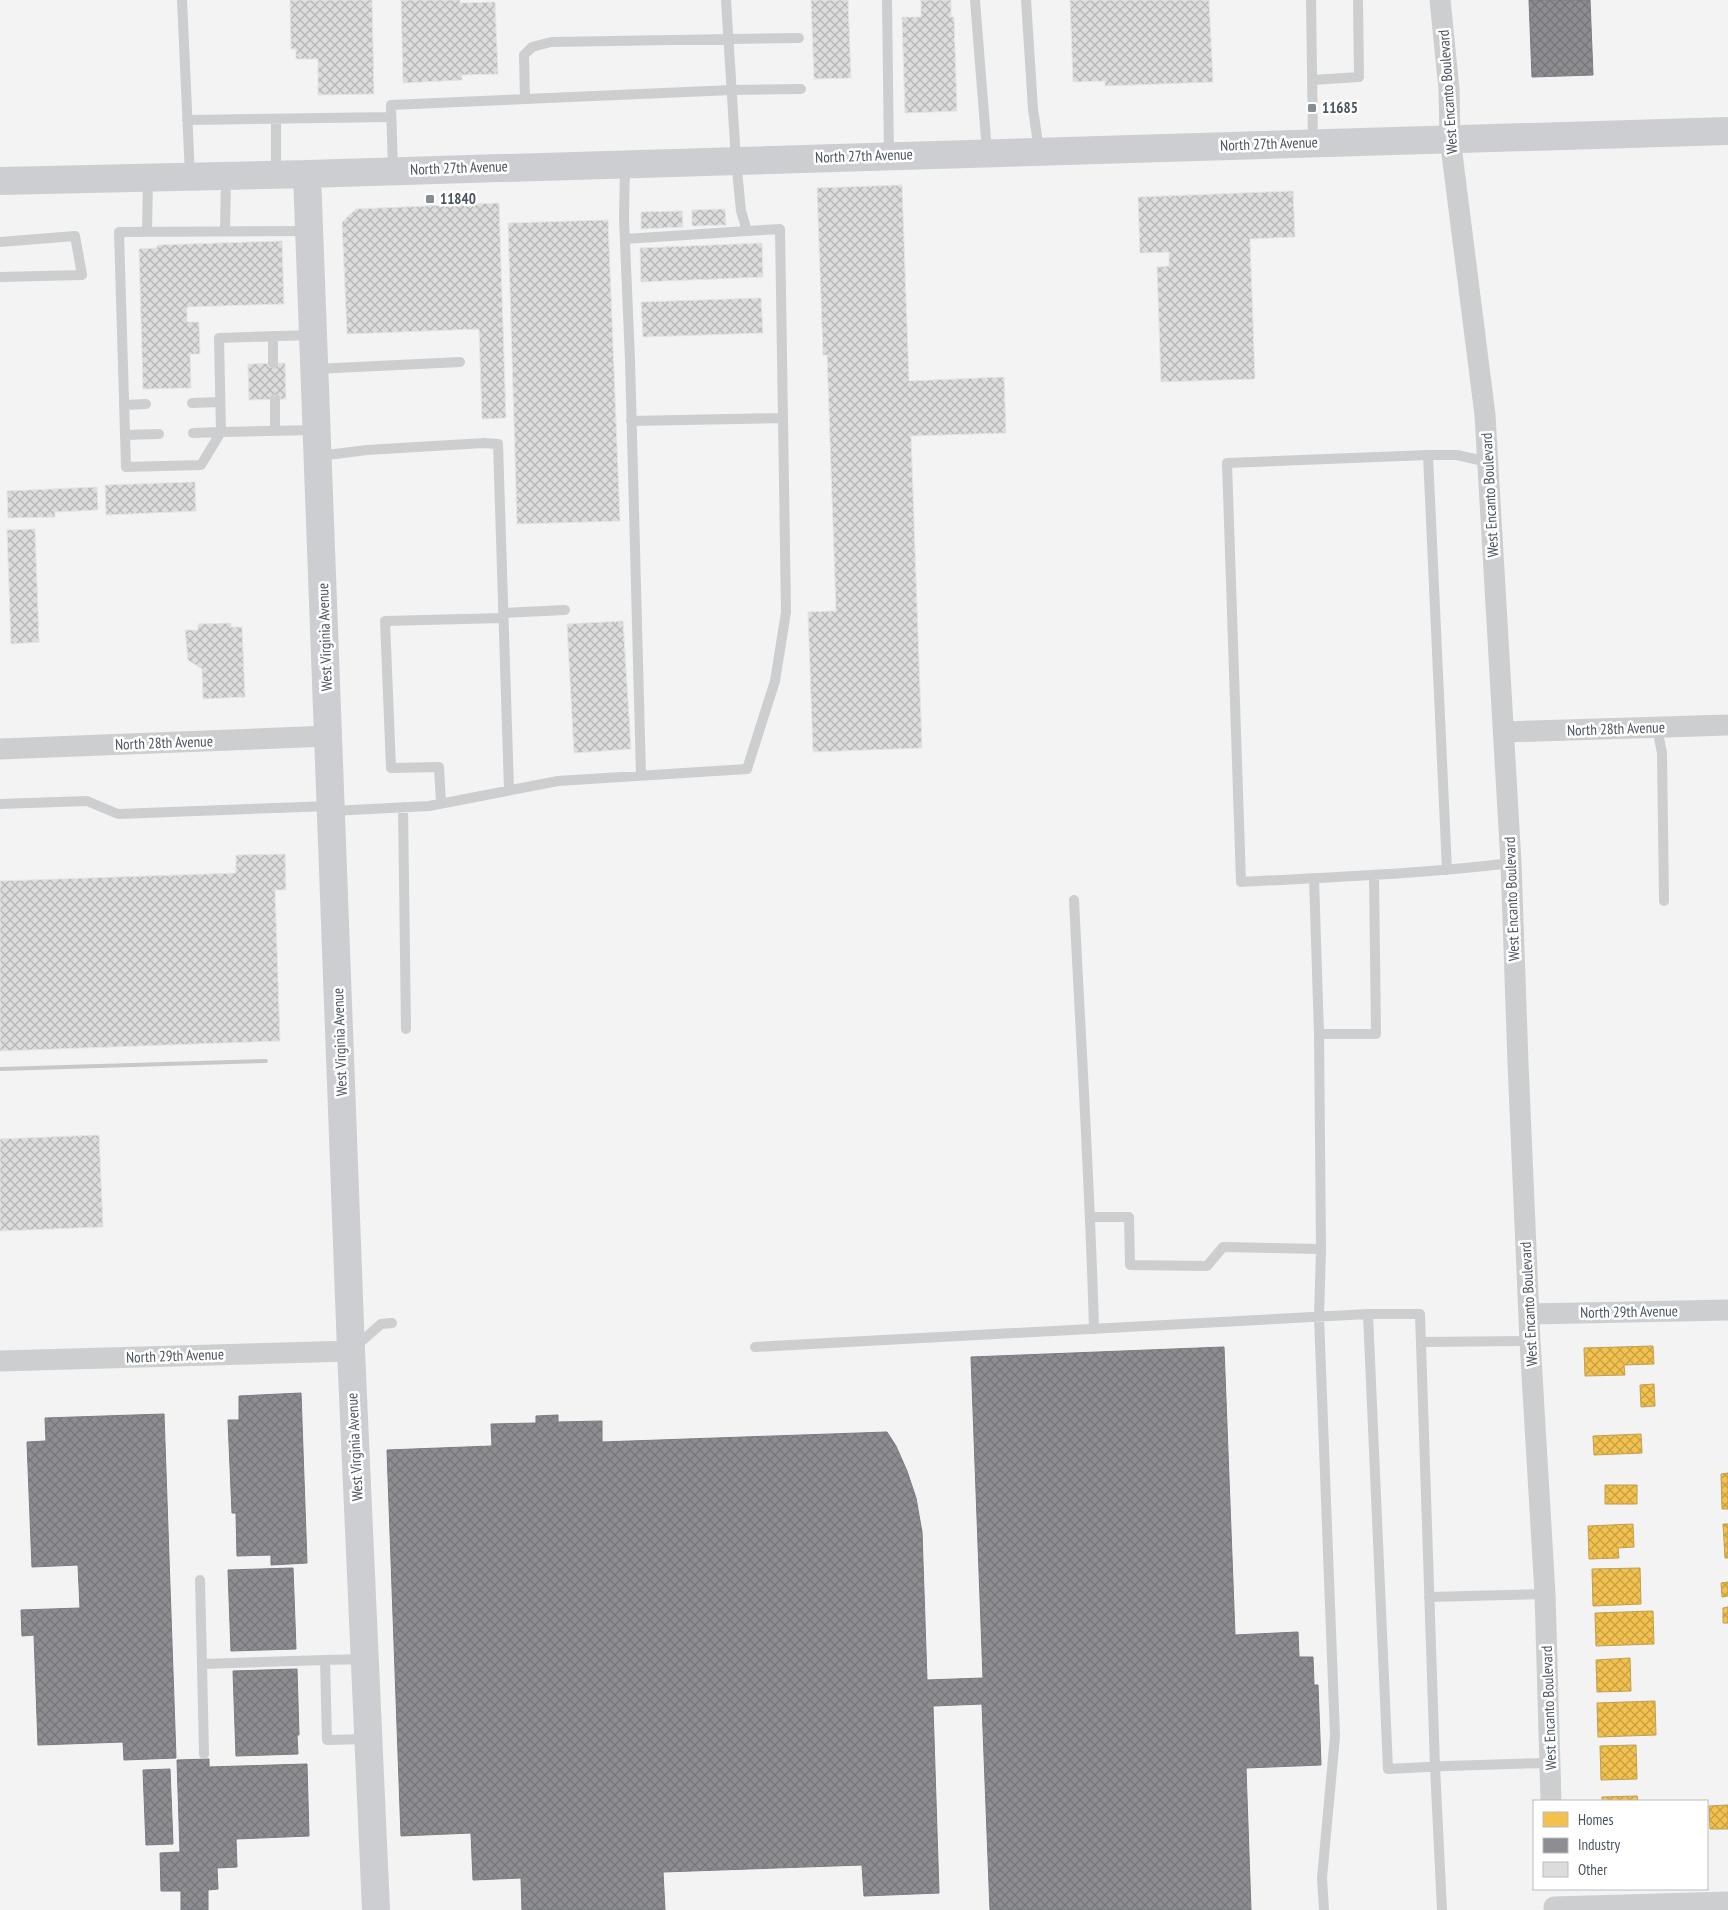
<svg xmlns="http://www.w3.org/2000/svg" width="1728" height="1910" font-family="'PT Sans Narrow',sans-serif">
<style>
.homes{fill:url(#homes-cross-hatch);stroke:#c0a053}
.industry{fill:url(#industry-cross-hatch);stroke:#797c82}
.building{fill:url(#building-cross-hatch);stroke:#e4e5e5}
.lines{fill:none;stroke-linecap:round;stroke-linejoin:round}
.lane{stroke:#ccced0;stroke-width:10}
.street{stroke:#ccced0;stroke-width:21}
.secondary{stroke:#cdced1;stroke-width:28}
.rail{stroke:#c7c8ca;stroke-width:4}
.poi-dot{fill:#858c92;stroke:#fff;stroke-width:2}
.labels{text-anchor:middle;stroke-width:5;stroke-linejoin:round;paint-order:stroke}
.street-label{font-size:15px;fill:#4a545e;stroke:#fff}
.poi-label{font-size:15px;font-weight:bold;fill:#4a545e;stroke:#fff;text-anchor:start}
</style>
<defs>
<pattern id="homes-cross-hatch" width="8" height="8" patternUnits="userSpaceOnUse" patternTransform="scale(1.25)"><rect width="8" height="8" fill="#f2c14e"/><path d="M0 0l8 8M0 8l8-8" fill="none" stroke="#c69f44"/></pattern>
<pattern id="industry-cross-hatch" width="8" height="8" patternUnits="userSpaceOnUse" patternTransform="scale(1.25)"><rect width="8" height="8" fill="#8d8d92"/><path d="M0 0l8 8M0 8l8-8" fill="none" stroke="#75767a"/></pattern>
<pattern id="building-cross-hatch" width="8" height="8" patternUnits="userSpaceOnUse" patternTransform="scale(1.25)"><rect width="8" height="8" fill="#dcdcdd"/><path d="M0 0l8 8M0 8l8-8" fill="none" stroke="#b4b5b6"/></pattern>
</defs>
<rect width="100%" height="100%" fill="#f3f3f3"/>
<path class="homes" d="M 1653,1346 L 1654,1364 L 1624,1365 L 1625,1375 L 1585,1376 L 1584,1348 Z
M 1654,1384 L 1655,1406 L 1641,1407 L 1640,1385 Z
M 1641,1434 L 1642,1453 L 1594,1455 L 1593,1436 Z
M 1728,1473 L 1728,1509 L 1722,1509 L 1721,1474 Z
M 1605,1485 L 1637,1485 L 1637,1504 L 1605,1504 Z
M 1633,1524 L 1634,1547 L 1618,1548 L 1619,1558 L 1589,1559 L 1588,1526 Z
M 1723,1524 L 1728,1524 L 1728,1558 L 1725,1558 Z
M 1640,1568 L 1641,1604 L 1593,1606 L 1592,1569 Z
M 1728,1582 L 1728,1596 L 1722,1597 L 1721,1583 Z
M 1728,1607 L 1728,1623 L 1723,1623 L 1723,1608 Z
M 1653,1611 L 1654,1644 L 1596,1646 L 1595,1613 Z
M 1630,1658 L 1631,1691 L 1597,1692 L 1596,1660 Z
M 1655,1701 L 1656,1735 L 1598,1737 L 1597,1703 Z
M 1636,1745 L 1637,1779 L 1601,1780 L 1600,1746 Z
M 1637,1796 L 1638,1801 L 1602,1801 L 1602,1797 Z
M 1728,1805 L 1728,1829 L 1710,1829 L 1709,1806 Z"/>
<path class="industry" d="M 1529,0 L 1590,0 L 1593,75 L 1532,77 Z
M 1224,1347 L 1235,1635 L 1298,1632 L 1299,1657 L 1313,1657 L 1314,1685 L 1318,1685 L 1321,1765 L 1246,1768 L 1251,1910 L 990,1910 L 982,1704 L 933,1706 L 939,1893 L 864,1896 L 862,1865 L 663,1872 L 665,1910 L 522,1910 L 521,1878 L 473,1880 L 471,1833 L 401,1836 L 387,1450 L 492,1446 L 491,1424 L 536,1423 L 536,1416 L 558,1415 L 558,1422 L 602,1421 L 602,1442 L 887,1432 L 896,1446 L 907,1471 L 916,1498 L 922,1532 L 927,1680 L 983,1678 L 971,1357 Z
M 301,1393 L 307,1563 L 271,1565 L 271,1555 L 237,1556 L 236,1513 L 232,1513 L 228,1420 L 239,1420 L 239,1396 Z
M 164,1414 L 176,1758 L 124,1760 L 123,1742 L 38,1745 L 34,1635 L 22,1636 L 21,1610 L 80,1608 L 78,1565 L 32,1567 L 27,1442 L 46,1441 L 45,1418 Z
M 293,1568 L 296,1649 L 231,1651 L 228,1570 Z
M 297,1669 L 299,1735 L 297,1735 L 298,1754 L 236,1756 L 233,1671 Z
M 209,1759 L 209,1767 L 307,1764 L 309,1836 L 236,1839 L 237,1867 L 217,1868 L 218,1889 L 208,1890 L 208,1910 L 181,1910 L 181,1891 L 161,1891 L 160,1853 L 180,1852 L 177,1760 Z
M 170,1769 L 173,1844 L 146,1845 L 143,1770 Z"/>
<path class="building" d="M 290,0 L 372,0 L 374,94 L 318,95 L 318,59 L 296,59 L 296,49 L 291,49 Z
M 401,0 L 460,0 L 460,3 L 495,2 L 498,74 L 462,75 L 462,80 L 403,83 Z
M 811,0 L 848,0 L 851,78 L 814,79 Z
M 921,0 L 951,0 L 951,17 L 954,17 L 957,111 L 905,113 L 902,17 L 921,17 Z
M 1070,0 L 1209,0 L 1213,82 L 1105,86 L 1105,81 L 1073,82 Z
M 902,185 L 909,381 L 1004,377 L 1006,433 L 911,436 L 922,748 L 813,752 L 808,612 L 836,611 L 827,355 L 823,355 L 817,188 Z
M 1293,191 L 1295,237 L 1250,239 L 1255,379 L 1161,382 L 1157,267 L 1169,266 L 1169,252 L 1140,253 L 1138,197 Z
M 499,203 L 506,418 L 482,419 L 479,329 L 347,334 L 342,222 L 356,209 Z
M 725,209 L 726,225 L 692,226 L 692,210 Z
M 682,211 L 683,227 L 641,229 L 641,212 Z
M 608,220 L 620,521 L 517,524 L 508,223 Z
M 282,241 L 284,304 L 187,307 L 187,322 L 199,322 L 200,354 L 190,354 L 191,388 L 143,389 L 139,249 L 157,248 L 157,245 Z
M 762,243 L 763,277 L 641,282 L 640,248 Z
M 761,298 L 763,333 L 643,337 L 641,302 Z
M 285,363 L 286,399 L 249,400 L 248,364 Z
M 195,482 L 196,511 L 106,515 L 105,485 Z
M 97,487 L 98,510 L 55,512 L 55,517 L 8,518 L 7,491 Z
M 35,529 L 39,642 L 11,644 L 7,530 Z
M 623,621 L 631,749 L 574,753 L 567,624 Z
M 231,623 L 231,627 L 242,627 L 245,697 L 203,699 L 202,669 L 188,660 L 185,630 L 198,630 L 198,624 Z
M 285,854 L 286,890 L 275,890 L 280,1041 L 0,1051 L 0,881 L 236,873 L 236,855 Z
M 99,1135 L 103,1227 L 0,1231 L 0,1139 Z"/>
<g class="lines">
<path class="lane" d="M 182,0 L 190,176
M 887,0 L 889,156
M 975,0 L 987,152
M 1026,0 L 1033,109 L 1039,150
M 1311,0 L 1313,142
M 1312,80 L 1359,77 L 1358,0
M 525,99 L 524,55 L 532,47 L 551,42 L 799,38
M 187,120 L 391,117
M 276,120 L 276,174
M 625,164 L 624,218 L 630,360 L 641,775
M 393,169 L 391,105 L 732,90 L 801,89
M 225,231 L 226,177
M 147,232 L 148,178
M 625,239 L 747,231
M 0,242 L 75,236 L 82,275 L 0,277
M 312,335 L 219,338 L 221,432 L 316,430
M 273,336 L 273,363
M 315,369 L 460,362
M 275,399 L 275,431
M 192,403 L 220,402
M 124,405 L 146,404
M 631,421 L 783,418
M 221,432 L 201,465 L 126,467 L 119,232 L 307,231
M 193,433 L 221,432
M 125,435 L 159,434
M 1428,455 L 1457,455 L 1488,462
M 319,456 L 367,450 L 484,443 L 498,444 L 509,790
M 503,613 L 565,610
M 1657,728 L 1662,753 L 1664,901
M 441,803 L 439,767 L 391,768 L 385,621 L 503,618
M 0,804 L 87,801 L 118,814 L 330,806
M 403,807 L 406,1029
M 332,811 L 429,806 L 558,781 L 747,769 L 775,681 L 786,612 L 780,229 L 747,231 L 741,211 L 736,160 L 726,0
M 1447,870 L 1428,455 L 1227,463 L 1241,882 C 1331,877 1422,874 1511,863
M 1314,878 L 1319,1034
M 1074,900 C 1081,1043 1090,1186 1094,1329
M 1091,1217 L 1129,1217 L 1130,1265 L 1207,1266 L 1223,1247 L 1321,1249
M 1421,1342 L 1530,1341
M 355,1347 L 381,1324 L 392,1323
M 755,1347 L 1368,1314
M 200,1580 L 202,1664
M 1429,1597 L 1545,1594
M 363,1659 L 325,1660 L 327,1740 L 367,1739
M 204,1754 L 202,1664 L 325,1660
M 1324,1910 L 1322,1878 L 1335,1736 L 1319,1317 L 1321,1249 L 1319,1034 L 1376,1034 L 1374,875
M 1442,1910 L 1435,1767 L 1420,1314 L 1368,1314 L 1388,1769 C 1442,1766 1496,1764 1550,1763"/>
<path class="street" d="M 1440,0 L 1449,89 L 1450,138 L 1485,415 L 1511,863 L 1518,1063 L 1530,1341 L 1545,1594 L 1551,1801
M 1504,732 L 1728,725
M 0,749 L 329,736
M 1530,1314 L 1728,1310
M 0,1361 L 351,1351
M 1554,1907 L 1728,1902"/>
<path class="secondary" d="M 307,174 L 351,1351 L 376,1910
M 0,181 L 307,174 L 1728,131"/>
<path class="rail" d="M 0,1069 L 266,1061"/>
</g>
<g class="poi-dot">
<rect x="1307" y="103" width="10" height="10" rx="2.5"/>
<rect x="425" y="194" width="10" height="10" rx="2.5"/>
</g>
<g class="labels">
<g class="street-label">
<text transform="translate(1448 92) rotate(-94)" y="5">West Encanto Boulevard</text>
<text transform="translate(1269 144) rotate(-2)" y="5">North 27th Avenue</text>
<text transform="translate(864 156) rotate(-2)" y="5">North 27th Avenue</text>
<text transform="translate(459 168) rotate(-2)" y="5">North 27th Avenue</text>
<text transform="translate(1490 495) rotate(-93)" y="5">West Encanto Boulevard</text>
<text transform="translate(325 637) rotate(-92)" y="5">West Virginia Avenue</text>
<text transform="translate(1616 729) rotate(-2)" y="5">North 28th Avenue</text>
<text transform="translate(164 743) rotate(-2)" y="5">North 28th Avenue</text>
<text transform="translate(1512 899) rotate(-92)" y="5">West Encanto Boulevard</text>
<text transform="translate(340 1042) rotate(-92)" y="5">West Virginia Avenue</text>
<text transform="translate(1529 1304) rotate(-93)" y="5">West Encanto Boulevard</text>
<text transform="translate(1629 1312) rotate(-1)" y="5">North 29th Avenue</text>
<text transform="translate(175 1356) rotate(-2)" y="5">North 29th Avenue</text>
<text transform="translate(355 1447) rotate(-93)" y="5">West Virginia Avenue</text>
<text transform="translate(1549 1708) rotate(-92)" y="5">West Encanto Boulevard</text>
</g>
<g class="poi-label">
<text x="1322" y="113">11685</text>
<text x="440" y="204">11840</text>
</g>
</g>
<rect x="1533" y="1800" width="175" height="90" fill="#ffffff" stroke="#b7bbbf"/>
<rect x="1543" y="1812" width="25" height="15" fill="#f2c14e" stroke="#b7bbbf"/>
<text x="1578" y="1825" font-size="15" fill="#4a545e">Homes</text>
<rect x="1543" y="1838" width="25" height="15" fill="#8d8d92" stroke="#b7bbbf"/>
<text x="1578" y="1850" font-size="15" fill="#4a545e">Industry</text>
<rect x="1543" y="1862" width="25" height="15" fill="#dcdcdd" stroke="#b7bbbf"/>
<text x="1578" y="1875" font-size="15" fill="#4a545e">Other</text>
</svg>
